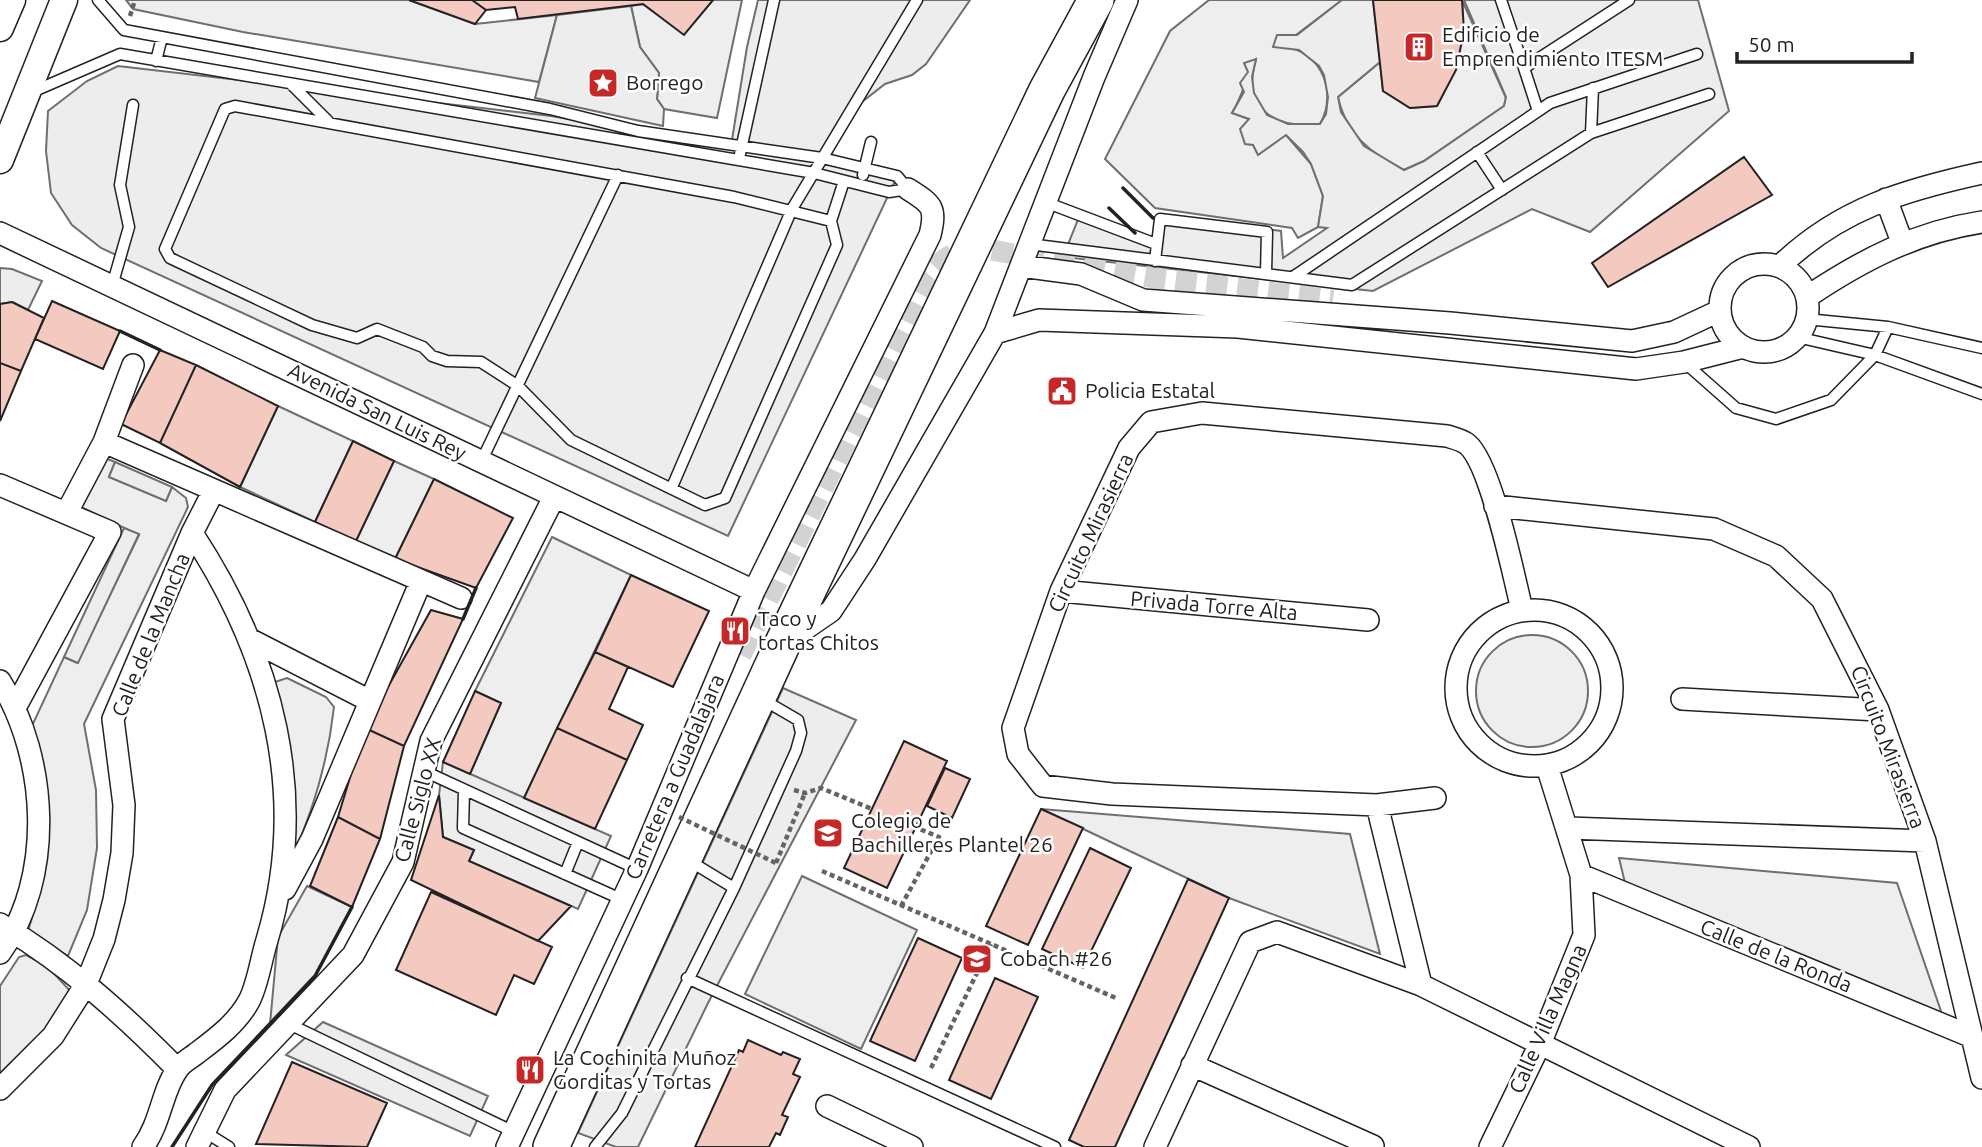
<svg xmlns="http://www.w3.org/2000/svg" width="1982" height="1147" font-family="Ubuntu,sans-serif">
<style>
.green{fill:#eee;stroke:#6f6f6f;stroke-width:2}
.parking{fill:#ededed;stroke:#6f6f6f;stroke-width:2}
.building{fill:#f3c9c0;stroke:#222;stroke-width:2}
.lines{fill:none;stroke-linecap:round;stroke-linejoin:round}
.minor-tunnel{stroke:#d3d3d3;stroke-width:21;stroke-dasharray:21 10;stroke-linecap:butt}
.service-casing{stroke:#222;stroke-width:13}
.minor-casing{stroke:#222;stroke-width:24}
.tertiary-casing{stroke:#222;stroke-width:29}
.trunk-casing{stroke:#222;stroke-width:38}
.path{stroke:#646464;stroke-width:4.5;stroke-dasharray:5 3.5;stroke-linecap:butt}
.service{stroke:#fff;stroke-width:10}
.minor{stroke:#fff;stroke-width:21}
.tertiary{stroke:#fff;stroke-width:26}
.trunk{stroke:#fff;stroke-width:35}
.path-bridge{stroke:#646464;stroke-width:4.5;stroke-dasharray:5 3.5;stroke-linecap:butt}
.wall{stroke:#222;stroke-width:3.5}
.labels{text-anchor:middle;stroke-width:5;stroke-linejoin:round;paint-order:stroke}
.poi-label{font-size:21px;fill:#222;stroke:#fff;text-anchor:start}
.street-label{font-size:21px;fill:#222;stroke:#fff}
</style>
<rect width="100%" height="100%" fill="#fff"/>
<path class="green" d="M 126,0 L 409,0 L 475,24 L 557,15 L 539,82 L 243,32 L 133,9 Z
M 713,0 L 742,0 L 717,118 L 664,109 L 657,99 L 659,73 L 640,47 L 631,6 L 643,4 L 684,34 Z
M 1209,0 L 1342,0 L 1296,35 L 1274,47 C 1317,43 1340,89 1320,124 C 1275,129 1241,109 1256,60 C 1246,77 1243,95 1232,113 L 1249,119 L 1248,123 L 1286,135 L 1311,164 L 1323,196 L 1318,227 L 1298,238 L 1292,228 L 1155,208 L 1105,159 L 1170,31 Z
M 1462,0 L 1506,98 L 1504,106 L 1424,161 L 1404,170 C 1371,154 1346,134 1338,97 L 1380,62 L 1383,91 L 1410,108 L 1437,106 C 1457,68 1465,44 1462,0 Z
M 278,406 L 353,441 L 315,522 L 240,487 Z
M 103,457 L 115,462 L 109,477 L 166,501 L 172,487 L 186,498 L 188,507 L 84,724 L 96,790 L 97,848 L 87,910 L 68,956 L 28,931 C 50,863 55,796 31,728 L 64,657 L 77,663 L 139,535 L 79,506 Z
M 394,461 L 434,479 L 395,559 L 356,541 Z
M 552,537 L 631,575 L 524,798 L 470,774 L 501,703 L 475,691 Z
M1476 691a56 56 0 1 1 112 0a56 56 0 1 1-112 0Z
M 287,678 L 326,697 L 334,707 C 328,761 314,809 292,858 L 275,682 Z
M 1041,809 L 1350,834 L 1380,954 L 1229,898 Z
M 1619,858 L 1897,883 L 1943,1017 L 1625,883 Z
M 802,876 L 917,930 L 861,1049 L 745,994 Z
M 307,886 L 352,907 L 315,976 L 270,1024 L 278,937 Z
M 26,955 L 47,966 L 74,995 L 50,1030 L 0,1077 L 0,986 L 19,957 Z"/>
<path class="parking" d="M 758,0 L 970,0 L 926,64 L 912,75 L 885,84 L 862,102 L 839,130 L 829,164 L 896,179 L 728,536 L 101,248 L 72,225 L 51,193 L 46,151 L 48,111 L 87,81 L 118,66 L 551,116 L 731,146 L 747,47 Z
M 1342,0 L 1373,0 L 1380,62 L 1338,97 L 1341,112 L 1364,146 L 1404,170 L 1424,161 L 1504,106 L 1506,97 L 1464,0 L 1698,0 L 1729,111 L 1590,232 L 1532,209 L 1373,291 L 1063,257 L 1079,217 L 1142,244 L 1156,237 L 1160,215 L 1281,231 L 1283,258 L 1327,228 L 1318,227 L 1323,196 L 1311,164 L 1303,152 L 1286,135 L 1258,155 L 1253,145 L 1245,144 L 1240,129 L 1249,119 L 1232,113 L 1244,92 L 1240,83 L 1248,72 L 1244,63 L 1256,59 L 1252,77 L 1254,93 L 1267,115 L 1288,124 L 1320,124 L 1326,114 L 1328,97 L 1324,75 L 1319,66 L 1299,50 L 1273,47 L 1277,35 L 1297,35 Z
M 631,6 L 640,47 L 659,73 L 657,99 L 664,109 L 663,126 L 535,98 L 557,15 Z
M 0,268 L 12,269 L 42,281 L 28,310 L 12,302 L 0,304 Z
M 115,462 L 172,487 L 166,501 L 109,477 Z
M 124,528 L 139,534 L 78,663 L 64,657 Z
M 783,688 L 856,720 L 708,1003 L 638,1147 L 616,1147 L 578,1133 Z
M 443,762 L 611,836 L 578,909 L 469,861 L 474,850 L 443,837 L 439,795 Z
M 323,1022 L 488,1096 L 470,1136 L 286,1055 Z"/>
<path class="building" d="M 409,0 L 472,0 L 486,10 L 475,24 Z
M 472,0 L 713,0 L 684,35 L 643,4 L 518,19 L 515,7 L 486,10 Z
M 1373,0 L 1462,0 L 1464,31 L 1456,70 L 1437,106 L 1410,108 L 1383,91 Z
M 1744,157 L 1772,195 L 1608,287 L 1592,263 Z
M 52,301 L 120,331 L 103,369 L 35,339 Z
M 12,302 L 44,318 L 21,371 L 0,363 L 0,304 Z
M 160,350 L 196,365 L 160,443 L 121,424 Z
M 0,363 L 21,371 L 0,421 Z
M 196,365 L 278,406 L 240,487 L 160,443 Z
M 353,441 L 394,461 L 356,541 L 315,522 Z
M 434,479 L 513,518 L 476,588 L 395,559 Z
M 631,575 L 709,611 L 673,687 L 595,652 Z
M 431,610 L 463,619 L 404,746 L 365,728 Z
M 595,652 L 628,667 L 609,709 L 643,725 L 627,760 L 557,728 Z
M 475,691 L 501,703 L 470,774 L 443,762 Z
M 365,728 L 404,746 L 380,839 L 338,817 Z
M 557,728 L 627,760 L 595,829 L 524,798 Z
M 904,741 L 947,761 L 887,888 L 844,868 Z
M 945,768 L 970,779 L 952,818 L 927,806 Z
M 439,795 L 443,837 L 474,850 L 469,861 L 571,906 L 538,941 L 411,880 Z
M 1041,809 L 1083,828 L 1028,945 L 986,926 Z
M 338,817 L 380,839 L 352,907 L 310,886 Z
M 1090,848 L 1131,868 L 1083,968 L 1042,949 Z
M 1188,879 L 1229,898 L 1115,1147 L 1084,1147 L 1069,1140 Z
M 431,892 L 552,947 L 534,984 L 514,975 L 496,1015 L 396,970 Z
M 918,938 L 962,958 L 915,1061 L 870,1041 Z
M 995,978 L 1038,997 L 991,1099 L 949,1080 Z
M 748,1040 L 781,1055 L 783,1052 L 800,1059 L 793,1074 L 800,1077 L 782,1115 L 788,1117 L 780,1135 L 776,1133 L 769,1147 L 695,1147 L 739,1050 L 743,1052 Z
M 292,1062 L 387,1103 L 367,1147 L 256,1144 Z"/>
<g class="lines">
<path class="minor-tunnel" d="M 741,655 L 927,277 C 946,253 961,247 991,250 L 1154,278 L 1333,300"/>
<g class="service-casing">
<path id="service" d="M 98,0 L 124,30 L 550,109 L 638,131 L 822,158 L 897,176 L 908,189
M 1501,0 L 1524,68
M 156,61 L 162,37
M 291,84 L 328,121
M 32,92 L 120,54 L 814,173 L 889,192 L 908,189
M 235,106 L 734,197 L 831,221 L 837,245 L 725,498 L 705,505 L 571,440 L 518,386 L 481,362 L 447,361 L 432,356 L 423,347 L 377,329 L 357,338 L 312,325 L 170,258 L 165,249 L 225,109 Z
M 1538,111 L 1524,68 L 1629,0
M 1591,133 L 1593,88
M 1477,152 L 1502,190
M 740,154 L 774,0
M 863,175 L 871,142
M 1045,202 L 1156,244
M 831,221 L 844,181
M 1029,244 L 1352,285 L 1591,133 L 1709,94
M 1155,261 L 1160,219 L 1267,232 L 1266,273
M 1293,277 L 1550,103 L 1697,54
M 112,286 L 129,227 L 120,185 L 133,105
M 1806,319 L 1888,327 L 1982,348
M 1797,337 L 1875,355 L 1982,394
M 1684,362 L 1736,408 L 1776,419 L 1831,400 L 1875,355 L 1888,327
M 481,462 L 618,175
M 672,487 L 792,209 L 917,0
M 424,771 L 637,869
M 464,791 L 463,828 L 623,900
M 688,860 L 734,888
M 565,874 L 578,842
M 687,978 L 1055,1147
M 287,1023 L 514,1132
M 205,1132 L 229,1147
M 595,1147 L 622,1113 L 734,888 L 796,751 L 801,733 L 798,720 L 762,699"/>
</g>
<g class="minor-casing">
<path id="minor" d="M 1886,199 L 1902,242
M 0,233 L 754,591
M1720 308a44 44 0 1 1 88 0a44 44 0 1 1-88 0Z
M 1021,266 L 1081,274 L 1143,300 L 1450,323 L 1632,341 L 1674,332 L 1719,311
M 1780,266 C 1839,209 1904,190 1982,173
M 1807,297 C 1862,260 1916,232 1982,222
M 995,333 L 1039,320 L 1238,327 L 1636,369 L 1684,362 L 1743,347
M 104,442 L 461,598
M 0,485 L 110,532 L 16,706
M 1495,506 L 1714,529 L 1776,556 L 1822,599 L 1878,710 L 1925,841 L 1982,1078
M 67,512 L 104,442 L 133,365
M 1061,591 L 1368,620
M1456 688a78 78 0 1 1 156 0a78 78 0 1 1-156 0Z
M 251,640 L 370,701
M 789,640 L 831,611 L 865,559 L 995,333 L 1094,77 L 1127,0
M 0,681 C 48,758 55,878 0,953
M 1682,699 L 1878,710
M 1435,798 L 1377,805 L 1112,794 L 1043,786 L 1018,754 L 1013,728 L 1061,591 L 1129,448 L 1151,422 L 1202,413 L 1447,436 C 1453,438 1462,440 1467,444 C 1491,463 1514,577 1522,610
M 1377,805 L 1421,985
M 1569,828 L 1925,841
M 1581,875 L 1970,1036
M 285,889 L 312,839 L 421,581
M 0,924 C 66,963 123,1014 177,1069
M 1192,1065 L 1373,1146
M 0,1089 L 53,1036 L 86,984 L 104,939 L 114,900 L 122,853 L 124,805 L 113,719 L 192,533 L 214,490
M 827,1106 L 912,1147
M 143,1147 C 161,1122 162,1091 177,1070 C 181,1063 191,1058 197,1053 C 217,1038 237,1023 249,1001 C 258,984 261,959 267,940 C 310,796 273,656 192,533
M 197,1147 L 225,1090 L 353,955 L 403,862 L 431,741 L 554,497
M 507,1147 L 637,869 L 754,591 L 930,235 C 937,206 931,204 908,189
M 1155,1147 L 1250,942 L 1277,932 L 1421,985 L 1749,1147
M 1490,1147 L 1540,1044 L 1584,935 L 1581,875 L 1547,766"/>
</g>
<g class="tertiary-casing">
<path id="tertiary" d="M 0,28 L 12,0
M 0,160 L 64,0"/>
</g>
<g class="trunk-casing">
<path id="trunk" d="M 551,1147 L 782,645 L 1047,90 L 1096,0"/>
</g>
<path class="path" d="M 130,16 L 135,0
M 794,790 L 805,793 L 821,788 L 872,809
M 776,863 L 805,793
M 822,871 L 1116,998
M 901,906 L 939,837 L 917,828
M 931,1068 L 991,944"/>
<use href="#service" class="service"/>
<use href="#minor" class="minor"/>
<use href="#tertiary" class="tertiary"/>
<use href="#trunk" class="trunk"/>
<path class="path-bridge" d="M 679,817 L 776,863"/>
<path class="wall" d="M 1123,188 L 1153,218
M 1109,208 L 1135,233
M 120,331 L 160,350
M 463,619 L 476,588
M 172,1147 L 212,1085 L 315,976 L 352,907"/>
</g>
<defs>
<g id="building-square" transform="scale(1.575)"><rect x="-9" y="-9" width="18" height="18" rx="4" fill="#c62828" stroke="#fff"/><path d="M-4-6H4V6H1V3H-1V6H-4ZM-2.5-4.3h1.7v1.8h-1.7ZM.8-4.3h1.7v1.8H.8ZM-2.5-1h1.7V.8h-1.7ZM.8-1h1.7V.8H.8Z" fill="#fff"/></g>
<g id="sight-square" transform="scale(1.575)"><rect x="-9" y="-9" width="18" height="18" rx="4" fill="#c62828" stroke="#fff"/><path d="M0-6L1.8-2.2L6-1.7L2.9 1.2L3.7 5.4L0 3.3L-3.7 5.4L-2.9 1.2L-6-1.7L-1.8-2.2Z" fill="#fff"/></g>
<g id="civic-square" transform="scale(1.575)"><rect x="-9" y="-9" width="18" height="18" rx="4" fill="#c62828" stroke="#fff"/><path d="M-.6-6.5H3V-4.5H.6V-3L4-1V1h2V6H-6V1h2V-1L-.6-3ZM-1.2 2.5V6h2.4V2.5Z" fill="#fff"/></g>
<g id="restaurant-square" transform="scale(1.575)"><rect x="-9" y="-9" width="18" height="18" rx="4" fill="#c62828" stroke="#fff"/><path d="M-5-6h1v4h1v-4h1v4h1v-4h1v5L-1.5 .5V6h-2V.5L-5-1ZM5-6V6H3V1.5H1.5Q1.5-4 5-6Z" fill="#fff"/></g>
<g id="school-square" transform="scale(1.575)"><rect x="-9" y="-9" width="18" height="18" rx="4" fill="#c62828" stroke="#fff"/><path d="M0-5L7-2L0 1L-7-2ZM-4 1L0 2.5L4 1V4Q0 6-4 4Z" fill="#fff"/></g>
</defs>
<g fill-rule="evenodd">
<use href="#building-square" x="1419" y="47"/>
<use href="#sight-square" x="603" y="83"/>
<use href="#civic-square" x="1062" y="391"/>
<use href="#restaurant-square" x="735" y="631"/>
<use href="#school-square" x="828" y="833"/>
<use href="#school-square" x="977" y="959"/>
<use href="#restaurant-square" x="530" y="1070"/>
</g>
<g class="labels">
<g class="poi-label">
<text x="1442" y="42">Edificio de<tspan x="1442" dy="24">Emprendimiento ITESM</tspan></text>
<text x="626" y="90">Borrego</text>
<text x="1085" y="398">Policia Estatal</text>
<text x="758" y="626">Taco y<tspan x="758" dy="24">tortas Chitos</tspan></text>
<text x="851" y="828">Colegio de<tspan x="851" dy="24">Bachilleres Plantel 26</tspan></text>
<text x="1000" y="966">Cobach #26</text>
<text x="553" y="1065">La Cochinita Muñoz<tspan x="553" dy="24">Gorditas y Tortas</tspan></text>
</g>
<g class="street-label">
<text transform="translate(377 412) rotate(26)" y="7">Avenida San Luis Rey</text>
<text transform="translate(1091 533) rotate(-65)" y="7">Circuito Mirasierra</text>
<text transform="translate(1214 606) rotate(5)" y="7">Privada Torre Alta</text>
<text transform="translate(151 635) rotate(-68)" y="7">Calle de la Mancha</text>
<text transform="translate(1888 747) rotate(69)" y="7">Circuito Mirasierra</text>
<text transform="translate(675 777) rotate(-67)" y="7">Carretera a Guadalajara</text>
<text transform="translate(418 800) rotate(-75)" y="7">Calle Siglo XX</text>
<text transform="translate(1776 956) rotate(22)" y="7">Calle de la Ronda</text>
<text transform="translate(1548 1019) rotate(-66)" y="7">Calle Villa Magna</text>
</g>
</g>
<path d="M1737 52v10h175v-10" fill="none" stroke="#222222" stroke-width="3.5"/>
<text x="1748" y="52" font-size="21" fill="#222222" stroke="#ffffff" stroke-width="5" paint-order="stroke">50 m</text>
</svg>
